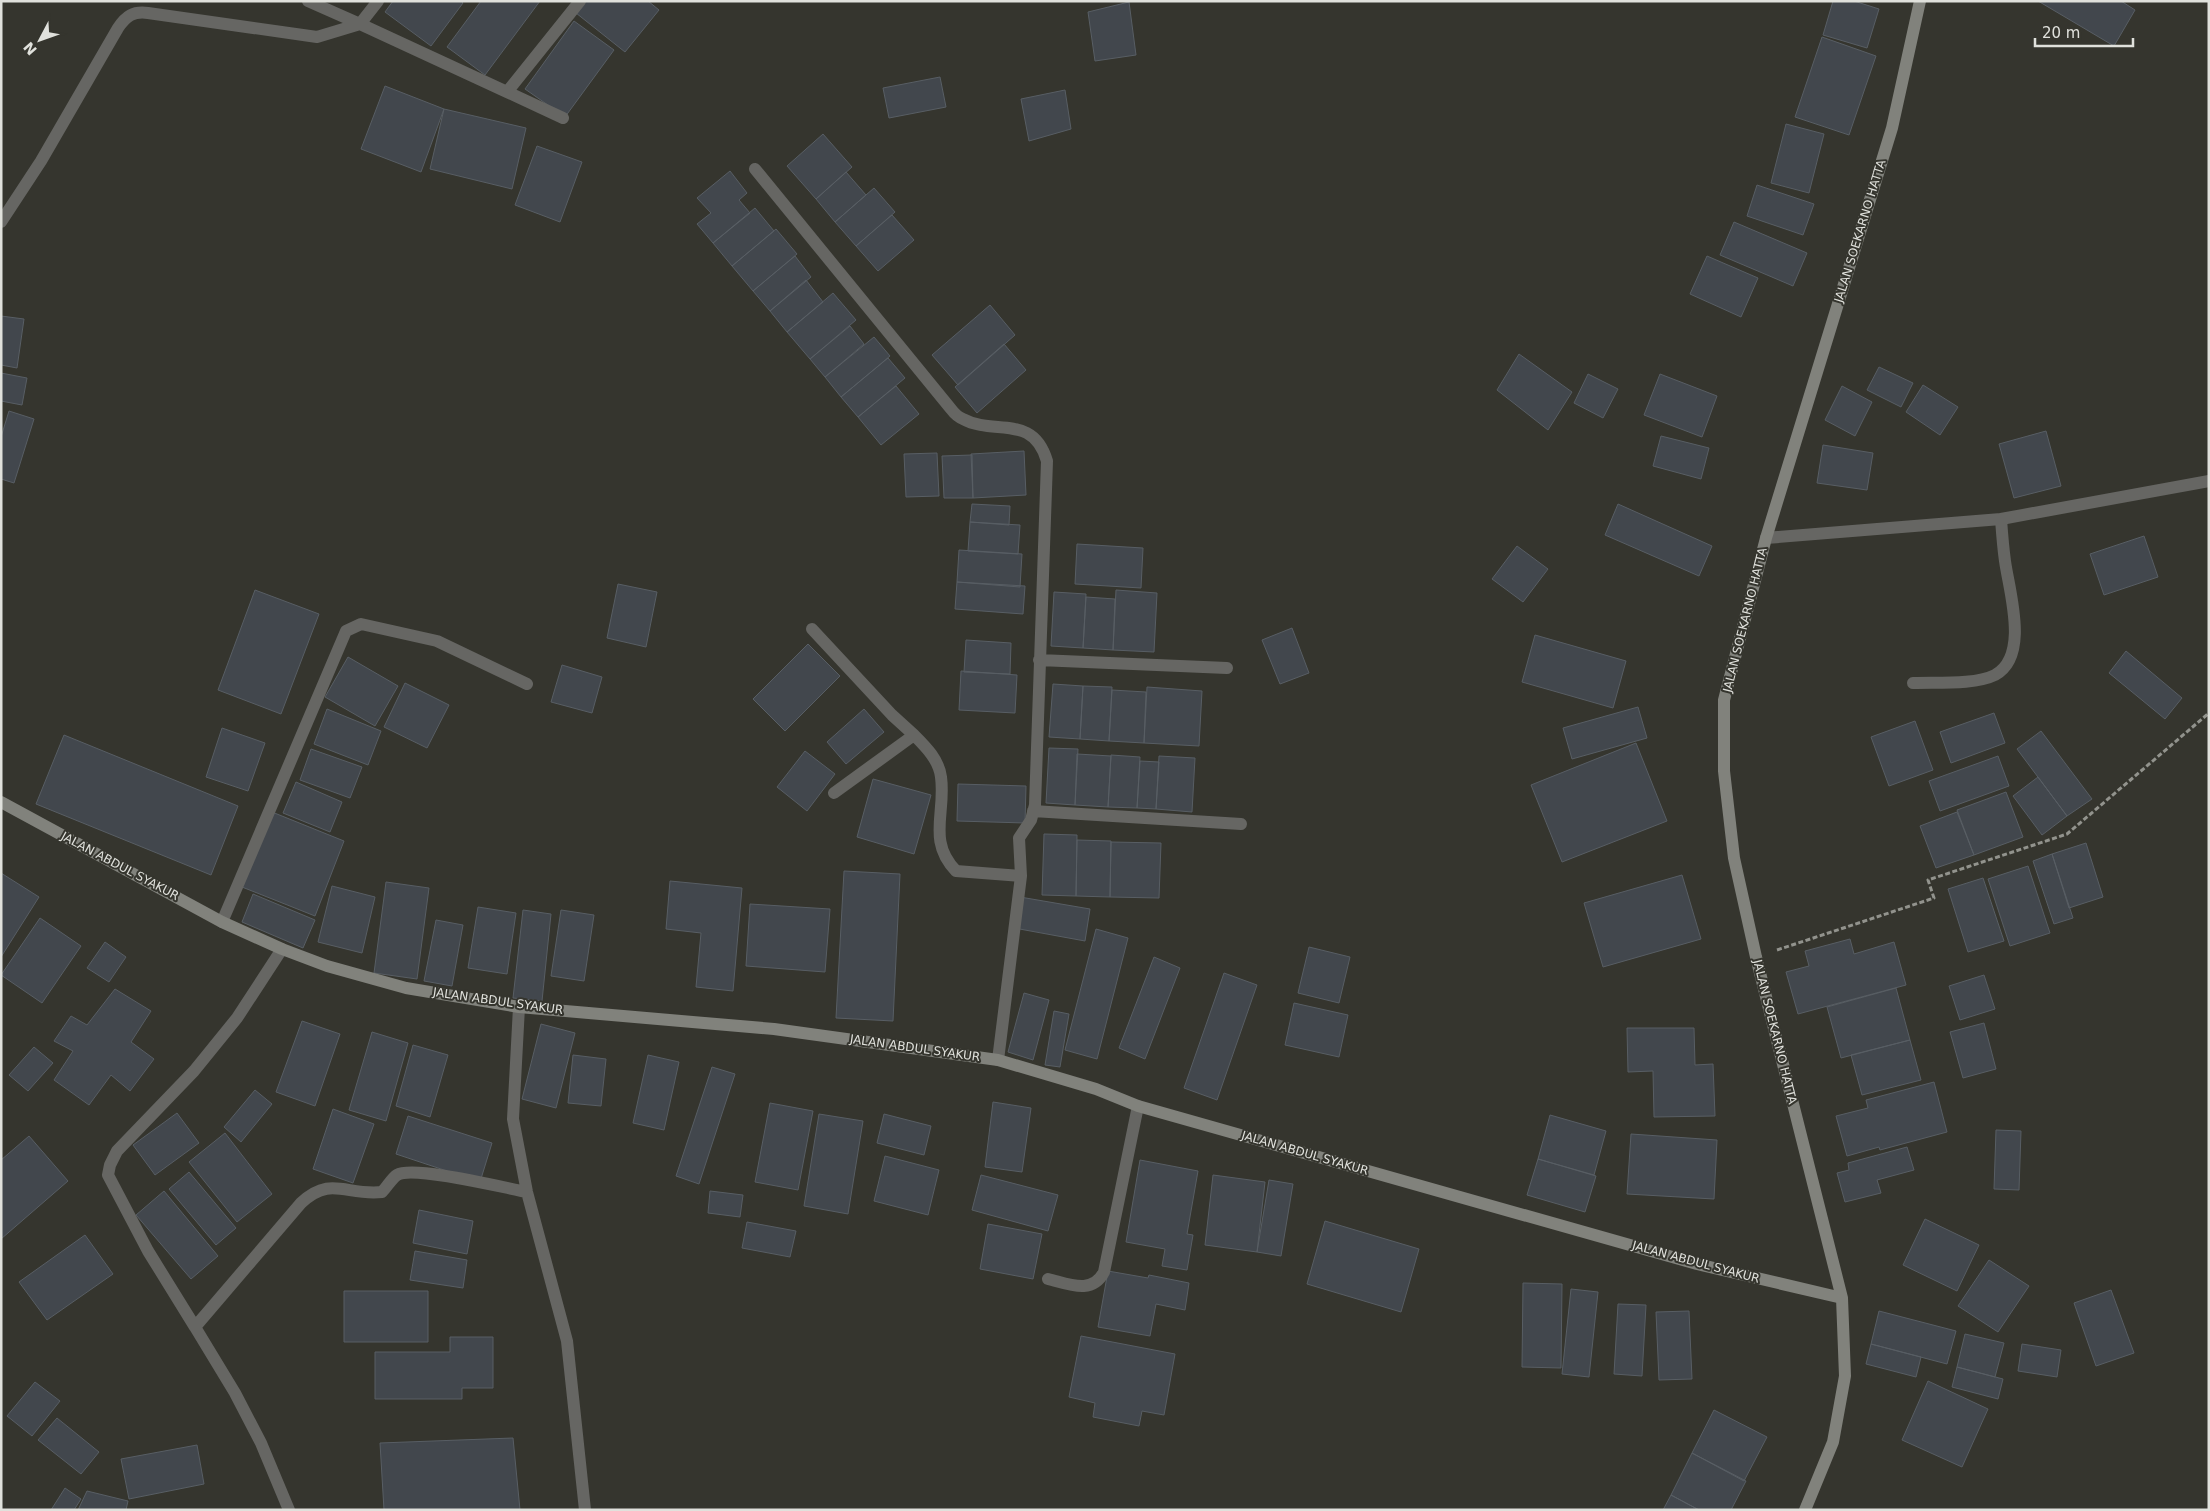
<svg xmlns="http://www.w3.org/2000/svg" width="2210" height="1511" font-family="'DejaVu Sans',sans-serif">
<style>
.building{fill:#42474d;stroke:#585e64}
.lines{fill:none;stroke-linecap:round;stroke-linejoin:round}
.path{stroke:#92938d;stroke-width:3;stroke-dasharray:5 2.5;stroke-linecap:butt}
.street{stroke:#666663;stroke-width:12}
.secondary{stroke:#81827c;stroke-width:12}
.labels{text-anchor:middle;stroke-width:4;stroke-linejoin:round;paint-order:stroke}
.street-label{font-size:12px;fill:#e0e1dc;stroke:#35352e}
</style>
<rect width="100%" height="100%" fill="#35352e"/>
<path class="building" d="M 393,1 L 461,1 L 463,3 L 431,46 L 385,12 Z
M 481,1 L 540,1 L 485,75 L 447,47 Z
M 586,1 L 648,1 L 659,10 L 625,52 L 576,13 Z
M 1833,1 L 1854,1 L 1879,9 L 1867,48 L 1823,35 Z
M 2038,1 L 2121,1 L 2135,10 L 2114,46 Z
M 1129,2 L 1136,55 L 1095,61 L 1088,12 Z
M 574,21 L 614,50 L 565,117 L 525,89 Z
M 1822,37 L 1876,56 L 1849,135 L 1795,117 Z
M 940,77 L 946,107 L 889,118 L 883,88 Z
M 385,86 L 444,109 L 421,172 L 361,149 Z
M 1065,90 L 1071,129 L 1029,141 L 1021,99 Z
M 444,109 L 526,128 L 512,189 L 430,169 Z
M 1786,124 L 1824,134 L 1809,193 L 1771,183 Z
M 823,134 L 852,167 L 816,199 L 787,166 Z
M 537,146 L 582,162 L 560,222 L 515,205 Z
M 730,171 L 747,193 L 739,200 L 750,213 L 713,243 L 697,224 L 711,213 L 697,198 Z
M 846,172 L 866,195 L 835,222 L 816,199 Z
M 1757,185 L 1814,204 L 1803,235 L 1747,216 Z
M 874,188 L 895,212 L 856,246 L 835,222 Z
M 755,208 L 774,231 L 732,266 L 713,243 Z
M 892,215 L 914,240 L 878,271 L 856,246 Z
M 1734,222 L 1807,253 L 1793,286 L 1720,255 Z
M 776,229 L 797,254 L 753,291 L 732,266 Z
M 795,256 L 811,277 L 770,311 L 753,291 Z
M 1707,256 L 1758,278 L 1741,317 L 1690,294 Z
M 806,280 L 823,302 L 787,332 L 770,311 Z
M 833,293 L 856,320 L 810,359 L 787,332 Z
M 990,305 L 1015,335 L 958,385 L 932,355 Z
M 1,316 L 24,319 L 17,368 L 1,365 Z
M 850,326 L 864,344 L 825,377 L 810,359 Z
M 874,337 L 890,356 L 841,397 L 825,377 Z
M 1004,344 L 1026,370 L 977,413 L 955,387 Z
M 1519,354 L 1572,392 L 1548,430 L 1497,390 Z
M 888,358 L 905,378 L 858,417 L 841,397 Z
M 1879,367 L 1913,383 L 1901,407 L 1867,390 Z
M 1,373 L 27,378 L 22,405 L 1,401 Z
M 1588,374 L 1618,389 L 1603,418 L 1574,403 Z
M 1660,374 L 1717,396 L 1702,437 L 1644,415 Z
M 1923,385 L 1958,407 L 1940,435 L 1906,412 Z
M 896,386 L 919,414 L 881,445 L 858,417 Z
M 1842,386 L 1872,402 L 1855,436 L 1825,420 Z
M 9,411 L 34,419 L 14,483 L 1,479 L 1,437 Z
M 2046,431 L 2061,486 L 2014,498 L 1999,444 Z
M 1661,436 L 1709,448 L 1701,479 L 1653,466 Z
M 1823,445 L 1873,453 L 1867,490 L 1817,483 Z
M 1024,451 L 1026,495 L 973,498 L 971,454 Z
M 937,453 L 939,496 L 906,497 L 904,454 Z
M 972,455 L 973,498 L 944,498 L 942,456 Z
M 972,504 L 1010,506 L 1009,525 L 970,522 Z
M 1618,504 L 1712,546 L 1699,576 L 1605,535 Z
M 970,522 L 1020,525 L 1018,554 L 968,551 Z
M 2144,536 L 2158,577 L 2104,595 L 2090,554 Z
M 1077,544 L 1143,548 L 1141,588 L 1075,584 Z
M 1517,546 L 1548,569 L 1523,602 L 1492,579 Z
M 959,550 L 1022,554 L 1020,587 L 957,582 Z
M 957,582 L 1025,586 L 1023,614 L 955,609 Z
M 618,584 L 657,592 L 646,647 L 607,638 Z
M 255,590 L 319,614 L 281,714 L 218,690 Z
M 1116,590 L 1157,593 L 1154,652 L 1113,650 Z
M 1054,592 L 1086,594 L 1083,648 L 1051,646 Z
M 1086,597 L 1115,599 L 1113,650 L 1083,648 Z
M 1292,628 L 1309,673 L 1280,684 L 1262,640 Z
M 1535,635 L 1626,661 L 1613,708 L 1522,682 Z
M 966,640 L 1011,643 L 1010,674 L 964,672 Z
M 808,644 L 840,676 L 785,731 L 753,699 Z
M 2126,651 L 2182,698 L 2165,719 L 2109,673 Z
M 348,657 L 398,686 L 375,726 L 325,697 Z
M 562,665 L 602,677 L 592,713 L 551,702 Z
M 961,671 L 1017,675 L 1015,713 L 959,710 Z
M 405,683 L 449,705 L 427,748 L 384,727 Z
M 1053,684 L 1083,686 L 1080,739 L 1049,737 Z
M 1083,686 L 1112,687 L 1109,741 L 1080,739 Z
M 1147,687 L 1202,691 L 1199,746 L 1144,743 Z
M 1112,690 L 1146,692 L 1144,743 L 1109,741 Z
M 1638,707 L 1647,738 L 1572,759 L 1563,728 Z
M 327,709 L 381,731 L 368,765 L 314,744 Z
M 864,709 L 884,732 L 846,764 L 827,742 Z
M 1994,713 L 2005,743 L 1951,763 L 1940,732 Z
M 1915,721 L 1933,770 L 1889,786 L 1871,737 Z
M 222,728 L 265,743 L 248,791 L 206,777 Z
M 2041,731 L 2092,799 L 2067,816 L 2017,749 Z
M 64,735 L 238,806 L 211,875 L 36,804 Z
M 1636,743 L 1667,821 L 1562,862 L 1531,785 Z
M 1049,748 L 1078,749 L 1075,805 L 1046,803 Z
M 311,749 L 362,767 L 350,798 L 300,780 Z
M 805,751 L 835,774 L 807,811 L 777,787 Z
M 1077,754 L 1111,756 L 1108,807 L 1075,805 Z
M 1111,755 L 1140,757 L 1137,808 L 1108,807 Z
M 1159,756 L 1195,758 L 1192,812 L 1156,809 Z
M 1998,756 L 2009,786 L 1940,811 L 1929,781 Z
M 1140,761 L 1159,762 L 1156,809 L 1137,808 Z
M 2038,777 L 2067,816 L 2042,835 L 2013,796 Z
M 873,779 L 931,795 L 914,854 L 857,837 Z
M 296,782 L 342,802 L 330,832 L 283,813 Z
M 958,784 L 1026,786 L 1025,823 L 957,821 Z
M 2006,792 L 2023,837 L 1974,855 L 1957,810 Z
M 272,812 L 344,841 L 315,916 L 242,887 Z
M 1957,812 L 1974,855 L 1936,868 L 1920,826 Z
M 1044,834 L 1077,835 L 1076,896 L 1042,895 Z
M 1077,840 L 1111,841 L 1110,897 L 1076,896 Z
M 1111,842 L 1161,843 L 1159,898 L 1110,897 Z
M 2086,843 L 2103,897 L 2069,908 L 2052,854 Z
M 2052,854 L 2073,918 L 2054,924 L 2033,861 Z
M 2028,866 L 2050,933 L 2010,946 L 1988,879 Z
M 844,871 L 900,874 L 893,1021 L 836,1018 Z
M 1,873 L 39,897 L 1,957 Z
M 1682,875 L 1701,939 L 1603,967 L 1584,903 Z
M 1983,878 L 2004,941 L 1968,952 L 1948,889 Z
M 670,881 L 742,888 L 733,991 L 696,987 L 701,933 L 666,929 Z
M 386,882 L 429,888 L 417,979 L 374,973 Z
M 332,886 L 375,897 L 362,953 L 318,942 Z
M 253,894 L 315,920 L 303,948 L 242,922 Z
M 1020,897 L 1090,909 L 1085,941 L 1014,928 Z
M 750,904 L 830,909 L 825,972 L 746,966 Z
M 478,907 L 516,913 L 507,974 L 468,968 Z
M 523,910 L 551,914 L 542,1001 L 513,998 Z
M 561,910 L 594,915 L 584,981 L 551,976 Z
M 40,918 L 81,946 L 42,1003 L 1,975 Z
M 436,920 L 463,925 L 452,986 L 424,981 Z
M 1096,929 L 1128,938 L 1097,1059 L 1065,1050 Z
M 1850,939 L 1854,954 L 1894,942 L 1906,985 L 1798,1014 L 1786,972 L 1809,966 L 1805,951 Z
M 105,942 L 126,957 L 109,982 L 87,968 Z
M 1309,947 L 1350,957 L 1339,1003 L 1298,993 Z
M 1154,957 L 1180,968 L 1145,1059 L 1119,1048 Z
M 1224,973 L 1257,985 L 1217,1100 L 1184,1088 Z
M 1984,975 L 1995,1009 L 1960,1020 L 1949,986 Z
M 1896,988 L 1910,1040 L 1841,1058 L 1827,1007 Z
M 115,989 L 151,1011 L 131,1042 L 154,1059 L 130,1091 L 111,1075 L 89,1105 L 54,1080 L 73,1051 L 54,1041 L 71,1016 L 87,1025 Z
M 1024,993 L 1049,1000 L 1033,1060 L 1008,1052 Z
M 1294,1003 L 1348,1015 L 1339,1057 L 1285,1045 Z
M 1054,1011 L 1069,1014 L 1060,1067 L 1045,1065 Z
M 302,1021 L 340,1034 L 315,1106 L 276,1092 Z
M 1984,1023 L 1996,1069 L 1963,1078 L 1950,1032 Z
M 541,1024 L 575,1033 L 556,1108 L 522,1099 Z
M 1627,1028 L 1694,1028 L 1695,1065 L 1713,1064 L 1715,1116 L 1654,1117 L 1653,1071 L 1628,1072 Z
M 372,1032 L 408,1043 L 386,1121 L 349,1110 Z
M 1910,1040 L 1921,1080 L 1862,1095 L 1851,1055 Z
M 413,1045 L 448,1055 L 430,1117 L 396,1106 Z
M 34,1047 L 53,1063 L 28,1091 L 9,1075 Z
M 573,1055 L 606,1059 L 601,1106 L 568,1103 Z
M 648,1055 L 679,1062 L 664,1130 L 633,1123 Z
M 712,1067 L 735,1074 L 699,1184 L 676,1176 Z
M 1934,1082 L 1947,1132 L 1880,1150 L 1879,1147 L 1847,1156 L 1836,1116 L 1868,1108 L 1866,1100 Z
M 255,1090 L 272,1104 L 241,1142 L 224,1127 Z
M 993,1102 L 1031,1108 L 1022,1172 L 985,1167 Z
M 770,1103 L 813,1111 L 798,1190 L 755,1182 Z
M 333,1109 L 374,1124 L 353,1183 L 313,1169 Z
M 177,1113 L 199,1143 L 155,1175 L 133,1145 Z
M 819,1114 L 863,1121 L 848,1214 L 804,1206 Z
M 884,1114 L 931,1126 L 924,1155 L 877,1143 Z
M 1550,1115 L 1606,1131 L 1594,1175 L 1538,1159 Z
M 408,1116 L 492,1143 L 480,1182 L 396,1154 Z
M 1996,1130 L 2021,1131 L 2019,1190 L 1994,1189 Z
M 225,1133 L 272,1194 L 237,1222 L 189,1162 Z
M 1631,1134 L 1717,1140 L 1714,1199 L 1627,1194 Z
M 29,1136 L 68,1181 L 1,1239 L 1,1160 Z
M 1907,1147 L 1914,1170 L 1877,1180 L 1881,1193 L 1845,1202 L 1837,1173 L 1849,1170 L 1848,1163 Z
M 885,1156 L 939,1170 L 928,1215 L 874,1201 Z
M 1538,1159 L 1596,1176 L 1585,1212 L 1527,1195 Z
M 1140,1160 L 1198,1171 L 1187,1234 L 1193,1235 L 1187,1270 L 1162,1266 L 1165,1249 L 1126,1242 Z
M 189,1172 L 236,1228 L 216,1245 L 169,1189 Z
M 981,1175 L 1058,1195 L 1048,1231 L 972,1210 Z
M 1213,1175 L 1265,1182 L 1257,1252 L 1205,1245 Z
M 1269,1180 L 1293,1184 L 1281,1256 L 1257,1252 Z
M 164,1191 L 218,1256 L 191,1279 L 136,1215 Z
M 710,1191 L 743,1195 L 740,1217 L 708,1213 Z
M 419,1210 L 473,1221 L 467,1254 L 413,1243 Z
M 1925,1219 L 1979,1245 L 1957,1291 L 1903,1265 Z
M 1325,1221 L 1419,1249 L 1401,1312 L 1307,1284 Z
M 747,1222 L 796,1231 L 790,1257 L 742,1248 Z
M 988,1224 L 1042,1234 L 1033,1279 L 980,1269 Z
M 85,1235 L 113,1274 L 47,1320 L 19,1282 Z
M 415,1251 L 467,1260 L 463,1288 L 410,1280 Z
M 1989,1260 L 2029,1286 L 1998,1332 L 1958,1306 Z
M 1108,1271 L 1148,1278 L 1149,1275 L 1189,1283 L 1185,1310 L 1156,1304 L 1150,1336 L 1098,1327 Z
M 1523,1283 L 1562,1284 L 1561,1368 L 1522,1367 Z
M 1571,1289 L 1598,1292 L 1589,1377 L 1562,1374 Z
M 2111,1290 L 2134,1353 L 2096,1366 L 2074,1303 Z
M 344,1291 L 428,1291 L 428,1342 L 344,1342 Z
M 1618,1304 L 1646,1305 L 1642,1376 L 1614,1374 Z
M 1689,1311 L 1692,1379 L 1659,1380 L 1656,1312 Z
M 1879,1311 L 1956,1331 L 1947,1364 L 1871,1344 Z
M 1965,1334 L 2004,1343 L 1995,1377 L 1957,1367 Z
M 1081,1336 L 1175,1354 L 1164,1415 L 1142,1411 L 1139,1426 L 1093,1417 L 1095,1403 L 1069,1397 Z
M 450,1337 L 493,1337 L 493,1388 L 462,1388 L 462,1399 L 375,1399 L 375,1352 L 450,1352 Z
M 1871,1344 L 1921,1357 L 1916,1377 L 1866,1364 Z
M 2022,1344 L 2061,1350 L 2057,1377 L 2018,1371 Z
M 1957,1367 L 2003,1379 L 1998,1399 L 1952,1387 Z
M 1928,1381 L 1988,1409 L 1962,1467 L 1902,1440 Z
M 35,1382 L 60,1401 L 32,1436 L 7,1416 Z
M 1714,1410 L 1767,1437 L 1744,1481 L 1692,1453 Z
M 57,1418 L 99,1452 L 81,1474 L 38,1440 Z
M 513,1438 L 520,1510 L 384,1510 L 380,1443 Z
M 197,1445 L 204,1484 L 129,1499 L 121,1459 Z
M 1692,1453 L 1746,1481 L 1731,1510 L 1699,1510 L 1671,1495 Z
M 65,1488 L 81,1499 L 74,1510 L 51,1510 Z
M 87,1491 L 128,1501 L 126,1510 L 78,1510 Z
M 1671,1495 L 1699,1510 L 1663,1510 Z"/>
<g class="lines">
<path class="path" d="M 1777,950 L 1934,898 L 1928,880 L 2067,834 L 2209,713"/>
<path class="street" d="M 308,1 L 360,24
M 378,1 L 360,24 L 507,92
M 563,118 L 507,92 L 580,1
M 755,169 L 951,409 C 954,413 958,417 963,419 C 994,436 1033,413 1047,461 L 1035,805 L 1031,820 L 1019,838 L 1021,876 L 998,1060
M 1,222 L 41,161 L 118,28 C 126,16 133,11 148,13 L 317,37 L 360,24
M 2001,519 L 2209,481
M 1766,538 L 2001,519 C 2002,533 2003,547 2005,561 C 2009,591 2030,656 1995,675 C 1975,685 1936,682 1913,683
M 812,629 L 892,715 L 914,735
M 1039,660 L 1227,668
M 834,793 L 914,735 C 926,747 939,760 941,777 C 946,813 927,841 956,871 L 1021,876
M 1033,811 L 1241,824
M 222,922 L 346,631 L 361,624 L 437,641 L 527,684
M 519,1007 L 513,1119 L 527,1192 L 567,1341 L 585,1510
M 1048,1279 C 1069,1284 1092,1295 1104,1272 L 1138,1106
M 195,1327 L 148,1251 L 108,1175 L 110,1165 L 117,1151 L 194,1071 L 237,1018 L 282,949
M 289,1510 L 261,1443 L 235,1393 L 195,1327 L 301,1203 C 331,1175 346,1196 382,1192 C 387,1187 392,1178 397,1175 C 413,1165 505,1188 527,1192"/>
<path class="secondary" d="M 1,802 L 222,922 L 282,949 L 327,966 L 406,988 L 519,1007 L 774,1029 L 998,1060 L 1096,1089 L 1138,1106 L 1697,1264 L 1842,1298
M 1805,1510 L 1833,1442 L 1845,1376 L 1842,1298 L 1756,957 L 1734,858 L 1724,771 L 1724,700 L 1766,538 L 1892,128 L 1920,1"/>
</g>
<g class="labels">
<g class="street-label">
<text transform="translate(1860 231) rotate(-73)" y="4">JALAN SOEKARNO HATTA</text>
<text transform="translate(1745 620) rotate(-76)" y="4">JALAN SOEKARNO HATTA</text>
<text transform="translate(120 866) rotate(28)" y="4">JALAN ABDUL SYAKUR</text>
<text transform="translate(498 1001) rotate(8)" y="4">JALAN ABDUL SYAKUR</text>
<text transform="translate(1775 1032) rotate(76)" y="4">JALAN SOEKARNO HATTA</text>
<text transform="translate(915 1048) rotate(8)" y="4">JALAN ABDUL SYAKUR</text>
<text transform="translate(1305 1153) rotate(16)" y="4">JALAN ABDUL SYAKUR</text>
<text transform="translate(1696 1262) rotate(15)" y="4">JALAN ABDUL SYAKUR</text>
</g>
</g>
<rect width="2210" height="1511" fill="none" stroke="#e0e1dc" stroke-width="5"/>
<g transform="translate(40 40) rotate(229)" stroke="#35352e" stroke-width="4" paint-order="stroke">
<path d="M0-4L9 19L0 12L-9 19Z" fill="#e0e1dc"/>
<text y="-8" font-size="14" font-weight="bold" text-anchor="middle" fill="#e0e1dc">N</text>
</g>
<path d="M2035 38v8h98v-8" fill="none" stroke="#e0e1dc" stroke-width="2.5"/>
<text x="2042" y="38" font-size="15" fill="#e0e1dc" stroke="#35352e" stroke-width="4" paint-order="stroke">20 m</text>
</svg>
